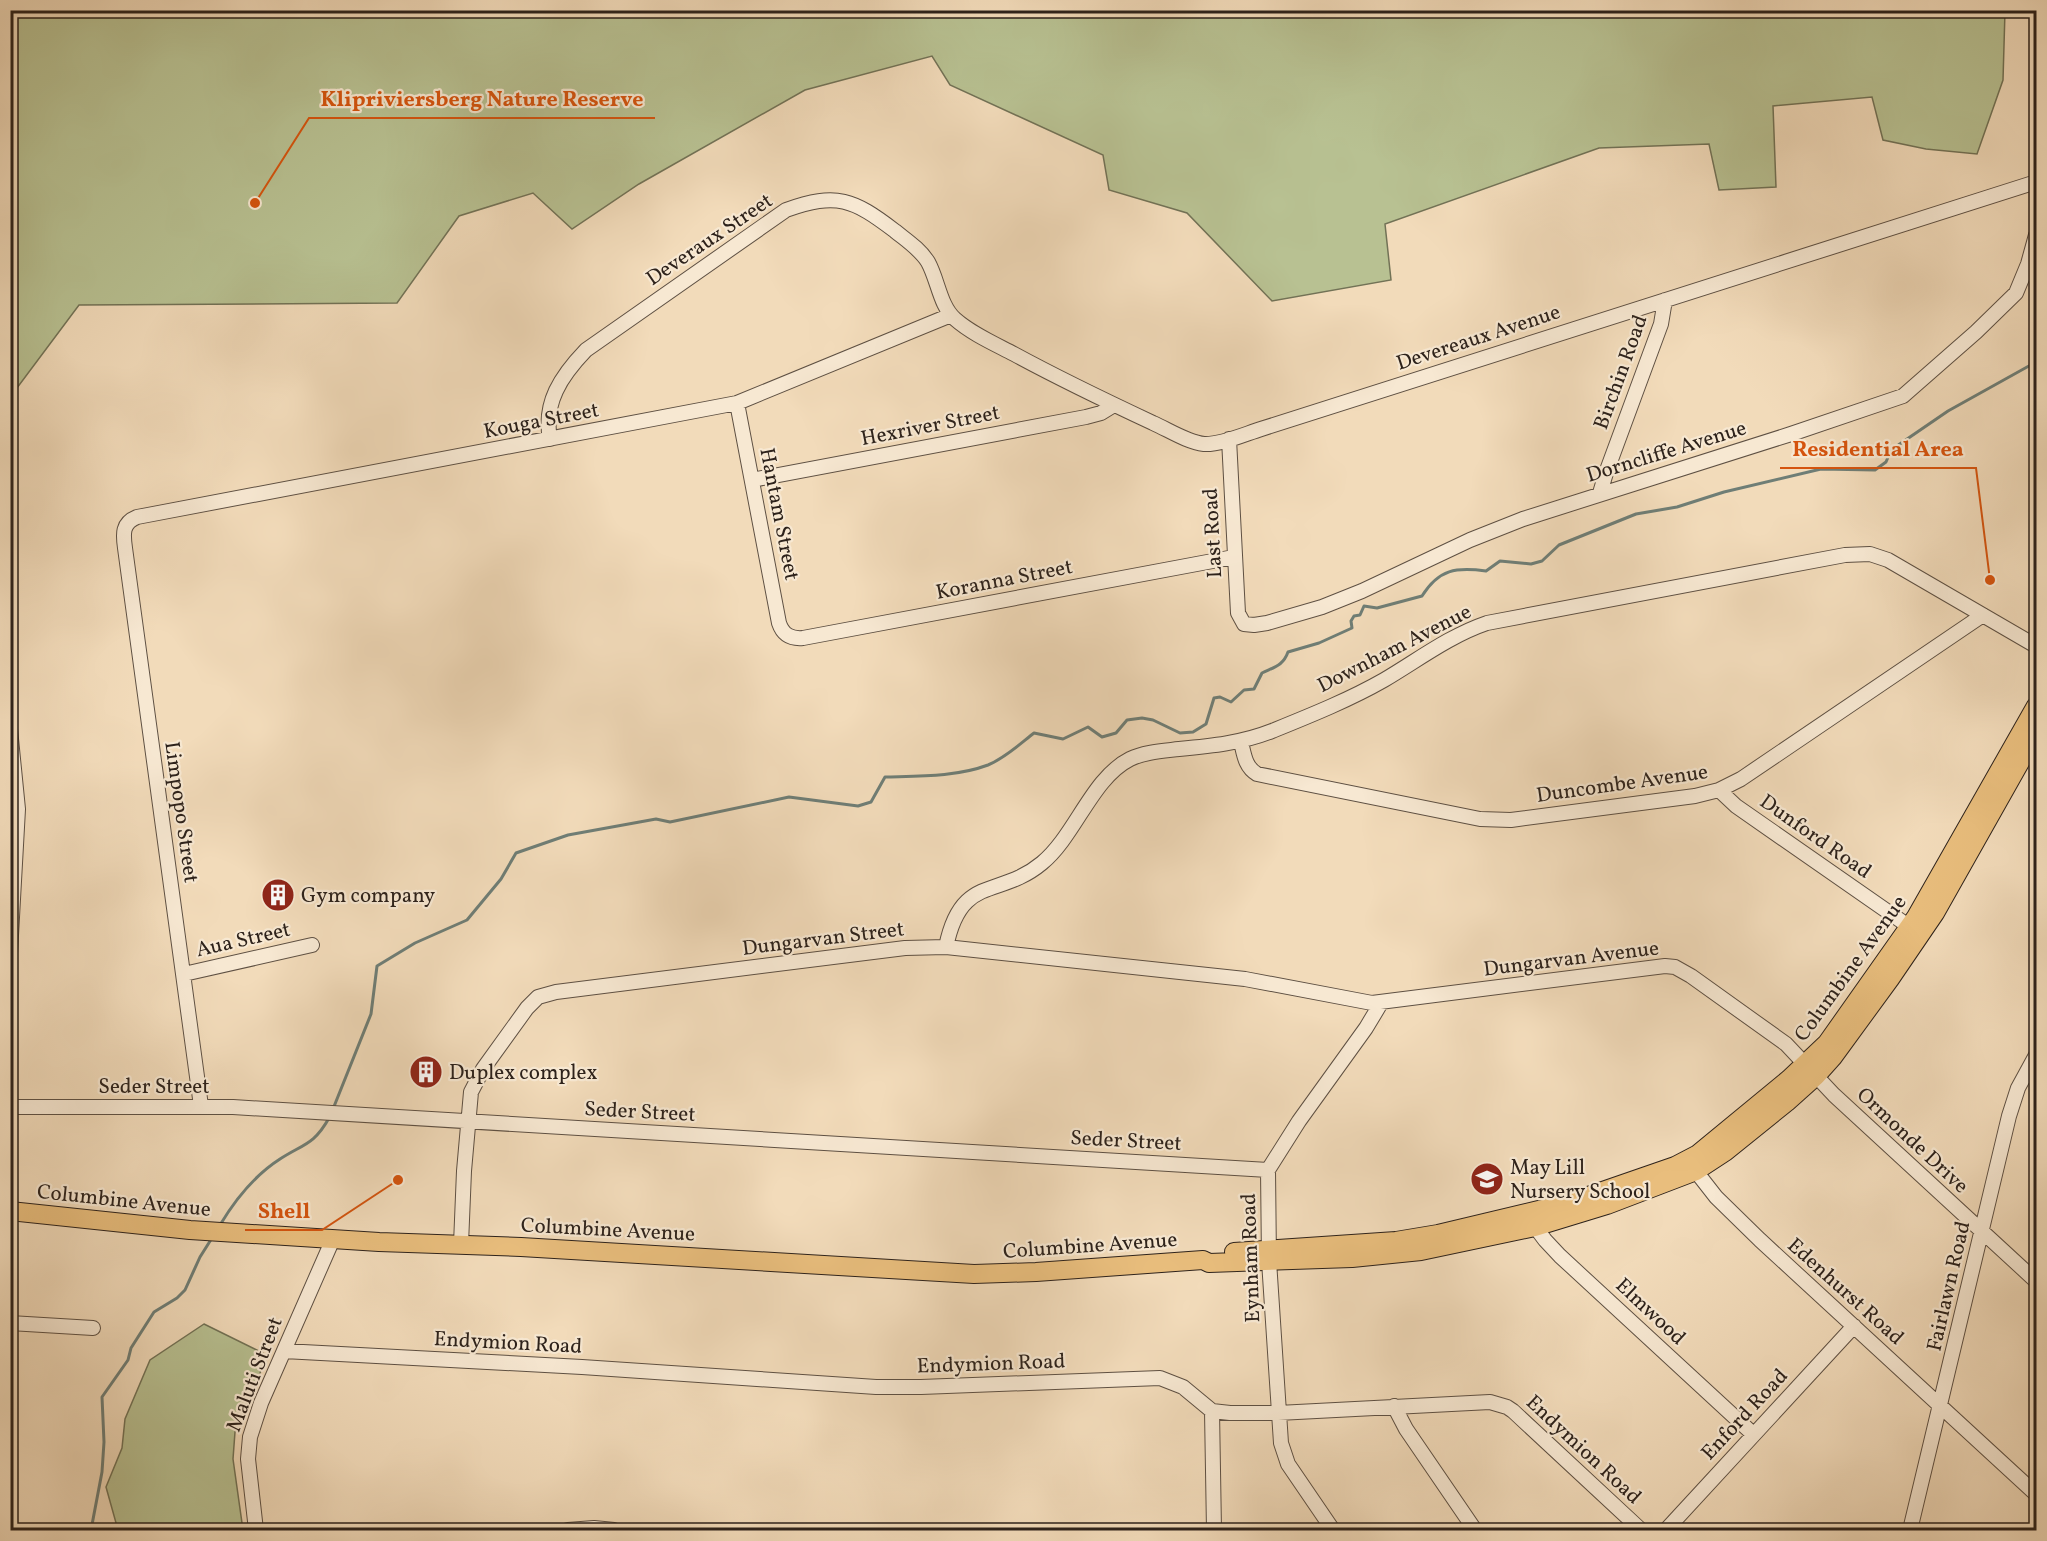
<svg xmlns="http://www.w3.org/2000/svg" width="2047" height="1541" font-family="Vollkorn,serif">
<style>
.green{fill:#b8c192;stroke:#727256;stroke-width:1.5}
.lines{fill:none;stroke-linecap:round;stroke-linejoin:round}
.stream{stroke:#6f7e76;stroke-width:3}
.minor-casing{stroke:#5e5043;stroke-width:16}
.major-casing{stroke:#2d221b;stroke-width:20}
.minor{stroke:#f7e8d2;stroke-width:14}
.major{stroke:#e9be7d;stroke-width:18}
.labels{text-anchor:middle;stroke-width:4.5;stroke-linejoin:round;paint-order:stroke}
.street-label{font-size:21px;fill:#2d221b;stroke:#f7e8d2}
.poi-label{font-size:21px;fill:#2d221b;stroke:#f7e8d2;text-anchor:start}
.leader{fill:none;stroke:#d5540e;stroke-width:2}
.callout-dot{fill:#d5540e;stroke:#f7e8d2;stroke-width:2}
.callout-label{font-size:22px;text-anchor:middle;font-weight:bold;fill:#d5540e;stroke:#f7e8d2;stroke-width:4.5;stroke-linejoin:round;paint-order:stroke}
</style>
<rect width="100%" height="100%" fill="#f2dbba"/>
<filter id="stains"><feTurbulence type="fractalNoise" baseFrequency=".00333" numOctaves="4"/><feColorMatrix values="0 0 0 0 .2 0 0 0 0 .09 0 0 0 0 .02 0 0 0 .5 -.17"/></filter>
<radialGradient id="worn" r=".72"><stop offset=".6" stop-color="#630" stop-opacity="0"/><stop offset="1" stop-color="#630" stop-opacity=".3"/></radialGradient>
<path class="green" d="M 11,10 L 2005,10 L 2005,11 L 2003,80 L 1977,154 L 1926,149 L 1883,140 L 1872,97 L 1773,106 L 1776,187 L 1719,190 L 1709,144 L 1599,148 L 1385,224 L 1391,280 L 1272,301 L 1187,213 L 1109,190 L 1103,155 L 950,85 L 932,56 L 805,90 L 639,184 L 572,229 L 533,193 L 459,216 L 397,303 L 79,305 L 11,396 Z
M 204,1324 L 263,1353 L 266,1359 L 235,1432 L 233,1459 L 243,1530 L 118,1530 L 106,1487 L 122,1448 L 125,1419 L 150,1360 Z"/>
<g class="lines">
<path class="stream" d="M 333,1109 L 371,1014 L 377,966 L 415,943 L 467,920 L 501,879 L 516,853 L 568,835 L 656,819 L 670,822 L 789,797 L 858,806 L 871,802 L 885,777 C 919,776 956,777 988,765 C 1005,758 1020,744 1034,733 L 1063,739 L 1088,727 L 1102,737 L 1116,733 L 1127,720 L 1142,718 L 1153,720 L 1180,733 L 1193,732 L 1206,724 L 1214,698 L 1220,697 L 1231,702 L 1244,690 L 1254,689 L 1262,673 C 1274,667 1283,666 1288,652 L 1319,643 L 1352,628 L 1351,621 L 1354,616 L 1360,615 L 1364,606 L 1377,608 L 1422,596 C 1439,569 1456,567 1486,571 L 1500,561 L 1531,564 L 1542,561 L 1559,545 L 1636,514 L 1677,507 L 1724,492 L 1821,469 L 1875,470 L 1886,462 L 1891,450 L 1948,411 L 2036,362
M 220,1225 C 235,1200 255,1175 280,1159 C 303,1144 314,1145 329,1118
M 91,1530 L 102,1472 L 104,1442 L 102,1397 L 128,1360 L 131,1348 L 154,1312 L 177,1298 L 185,1290 L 200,1257 L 212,1238"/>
<g class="minor-casing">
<path id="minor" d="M 737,403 L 779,623 C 783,635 791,639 803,638 L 1234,557
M 550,439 C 543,403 561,376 586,350 L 786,210 C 837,192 853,199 895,231 C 906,240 920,249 928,262 C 938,280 940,306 955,319 C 972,334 995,344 1014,354 C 1060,379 1106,401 1153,423 C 1169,430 1187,442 1204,444 C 1220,445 1245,434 1261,429 L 2036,182
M 1229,439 L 1238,613 L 1244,624 L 1254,625 L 1267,623 L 1322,607 L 1362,591 L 1470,540 L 1523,519 L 1791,434 L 1903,396 L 1976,332 L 2016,293 L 2028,264 L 2036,235
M 752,480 L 1086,417 L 1101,413 L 1114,405
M 1600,493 L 1606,473 L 1661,324 L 1665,300
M 10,729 L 18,809 L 10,953
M 1241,742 C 1244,754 1245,767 1257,774 L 1480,819 L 1511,820 L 1695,796 L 1719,790 L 1741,779 L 1983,615
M 1719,790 L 1736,806 L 1917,932
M 946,947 C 961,873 999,899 1042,863 C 1075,836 1092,778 1130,759 C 1144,752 1162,751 1179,749 C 1211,746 1242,743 1272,731 C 1309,716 1349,700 1384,680 C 1418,660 1449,636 1487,623 L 1845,555 L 1870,554 L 1888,560 L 2036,646
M 184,974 L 312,945
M 201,1106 L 125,548 C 123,534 122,523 137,517 L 737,403 L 951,315
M 10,1107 L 233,1107 L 1268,1170
M 1691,1165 L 1716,1197 L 1760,1240 L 2036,1494
M 1530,1220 L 1545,1240 L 1560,1256 L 1753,1434
M 461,1244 L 464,1171 L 471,1092 L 483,1069 L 527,1008 L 538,997 L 556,992 L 905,948 L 946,947 L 1245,979 L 1372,1003 L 1665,966 L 1675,967 L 1691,976 L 1786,1044 L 1834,1095 L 2036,1281
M 10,1323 L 93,1328
M 284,1351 L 582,1367 L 876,1387 L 921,1387 L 1160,1378 L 1183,1387 L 1212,1411 L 1230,1413 L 1278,1413 L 1490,1402 L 1507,1407 L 1513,1411 L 1641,1530
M 1394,1406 L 1406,1429 L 1475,1530
M 1212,1411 L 1214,1530
M 256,1530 L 248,1459 L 250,1437 L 261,1403 L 333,1239
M 568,1530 L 594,1528 L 614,1530
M 1333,1530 L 1288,1464 L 1281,1443 L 1269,1261 L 1268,1170 L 1299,1121 L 1366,1028 L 1381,1003
M 1666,1530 L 1854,1326
M 1910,1530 L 2009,1116 L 2018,1088 L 2036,1055"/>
</g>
<g class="major-casing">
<path id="major" d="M 10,1211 L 190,1230 L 379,1242 L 521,1247 L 974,1274 L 1036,1272 L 1203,1260 L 1209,1263 L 1352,1258 L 1421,1251 L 1535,1227 L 1607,1205 L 1696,1171 L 1725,1152 L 1787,1102 L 1816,1076 L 1833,1057 L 1890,979 L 1935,913 L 2036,734
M 1234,1252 L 1396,1241 L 1438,1234 L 1568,1203 L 1675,1166 L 1698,1154 L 1789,1079 L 1827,1043 L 1916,917 L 2036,706"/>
</g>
<use href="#minor" class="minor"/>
<use href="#major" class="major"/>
</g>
<defs>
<g id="building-disc" transform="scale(1.725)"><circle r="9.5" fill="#8f2418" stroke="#f7e8d2"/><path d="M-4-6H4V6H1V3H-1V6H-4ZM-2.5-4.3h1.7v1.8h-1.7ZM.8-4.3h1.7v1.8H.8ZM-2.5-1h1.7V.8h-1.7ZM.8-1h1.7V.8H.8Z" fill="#fff"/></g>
<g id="school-disc" transform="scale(1.725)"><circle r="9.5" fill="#8f2418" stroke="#f7e8d2"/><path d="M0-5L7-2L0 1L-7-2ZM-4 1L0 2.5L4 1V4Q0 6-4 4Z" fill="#fff"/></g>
</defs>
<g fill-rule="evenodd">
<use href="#building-disc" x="278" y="895"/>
<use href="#building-disc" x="426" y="1072"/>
<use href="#school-disc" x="1487" y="1179"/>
</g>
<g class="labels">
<g class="street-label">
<text transform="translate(709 239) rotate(-34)" y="7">Deveraux Street</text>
<text transform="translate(1478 337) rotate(-18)" y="7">Devereaux Avenue</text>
<text transform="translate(1620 372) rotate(-70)" y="7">Birchin Road</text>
<text transform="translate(541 420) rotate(-11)" y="7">Kouga Street</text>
<text transform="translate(930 425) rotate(-11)" y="7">Hexriver Street</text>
<text transform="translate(1666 451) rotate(-17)" y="7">Dorncliffe Avenue</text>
<text transform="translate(780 514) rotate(79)" y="7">Hantam Street</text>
<text transform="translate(1212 533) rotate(-93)" y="7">Last Road</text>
<text transform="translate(1004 579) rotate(-11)" y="7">Koranna Street</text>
<text transform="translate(1394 648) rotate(-27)" y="7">Downham Avenue</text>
<text transform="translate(1622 783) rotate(-8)" y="7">Duncombe Avenue</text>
<text transform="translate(182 812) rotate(82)" y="7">Limpopo Street</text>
<text transform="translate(1816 836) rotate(35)" y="7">Dunford Road</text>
<text transform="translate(823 938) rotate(-7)" y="7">Dungarvan Street</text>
<text transform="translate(243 939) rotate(-13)" y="7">Aua Street</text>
<text transform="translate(1571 958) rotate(-7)" y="7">Dungarvan Avenue</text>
<text transform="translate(1850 968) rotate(-54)" y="7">Columbine Avenue</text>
<text x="154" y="1093">Seder Street</text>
<text transform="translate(640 1111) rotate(3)" y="7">Seder Street</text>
<text transform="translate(1126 1140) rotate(3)" y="7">Seder Street</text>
<text transform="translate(1913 1140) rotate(43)" y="7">Ormonde Drive</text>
<text transform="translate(124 1200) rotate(6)" y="7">Columbine Avenue</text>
<text transform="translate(608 1229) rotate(3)" y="7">Columbine Avenue</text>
<text transform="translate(1090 1245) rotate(-4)" y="7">Columbine Avenue</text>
<text transform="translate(1250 1258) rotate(-92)" y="7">Eynham Road</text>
<text transform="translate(1948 1286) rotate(-77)" y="7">Fairlawn Road</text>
<text transform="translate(1846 1291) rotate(42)" y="7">Edenhurst Road</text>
<text transform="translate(1651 1311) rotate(43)" y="7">Elmwood</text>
<text transform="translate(508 1342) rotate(3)" y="7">Endymion Road</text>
<text transform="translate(991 1363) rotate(-2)" y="7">Endymion Road</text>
<text transform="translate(254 1374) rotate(-69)" y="7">Maluti Street</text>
<text transform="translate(1744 1414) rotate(-47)" y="7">Enford Road</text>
<text transform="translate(1584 1449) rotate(43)" y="7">Endymion Road</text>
</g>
<g class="poi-label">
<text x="301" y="902">Gym company</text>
<text x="449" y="1079">Duplex complex</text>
<text x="1510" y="1174">May Lill<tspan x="1510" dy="24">Nursery School</tspan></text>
</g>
</g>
<path class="leader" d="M255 203L309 118H655M1990 580L1976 468H1780M398 1180L322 1230H245"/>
<g class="callout-dot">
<circle cx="255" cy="203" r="6"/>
<circle cx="1990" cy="580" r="6"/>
<circle cx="398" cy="1180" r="6"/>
</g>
<g class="callout-label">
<text x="482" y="106">Klipriviersberg Nature Reserve</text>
<text x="1878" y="456">Residential Area</text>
<text x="284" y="1218">Shell</text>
</g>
<rect width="2047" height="1541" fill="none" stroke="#f2dbba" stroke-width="36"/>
<rect x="12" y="12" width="2023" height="1517" fill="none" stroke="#2d221b" stroke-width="3"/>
<rect x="18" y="18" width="2011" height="1505" fill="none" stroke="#2d221b" stroke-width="1.5"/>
<rect width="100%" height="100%" filter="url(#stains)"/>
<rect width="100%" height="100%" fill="url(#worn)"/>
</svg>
